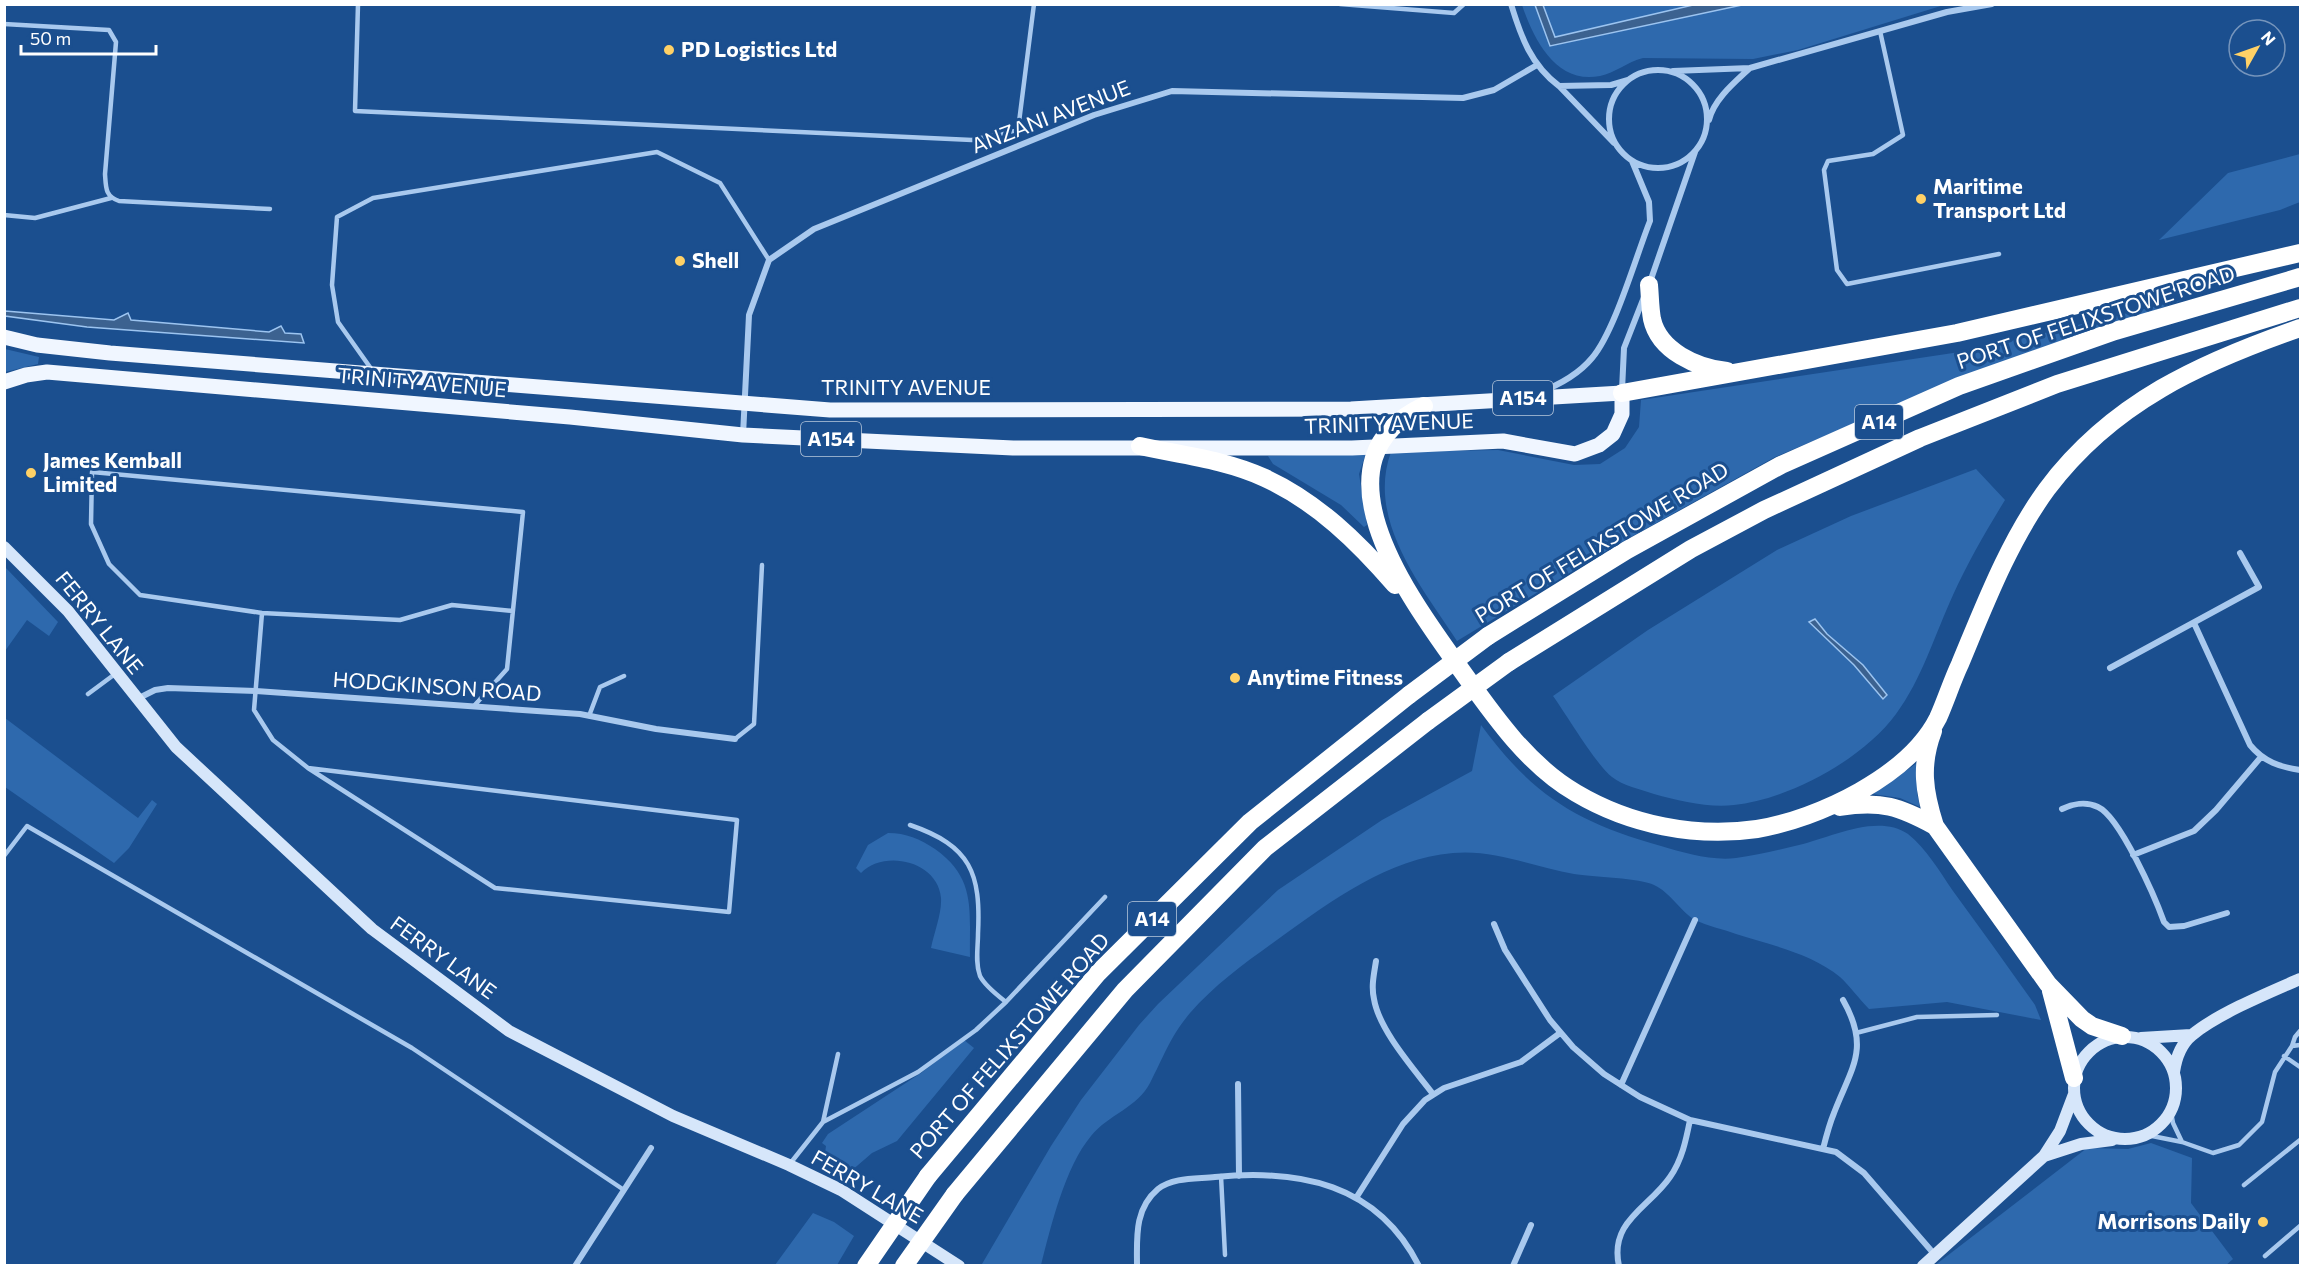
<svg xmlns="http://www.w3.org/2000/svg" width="2305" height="1270" font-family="Commissioner,sans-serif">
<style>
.green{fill:#2e69ad;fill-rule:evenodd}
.water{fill:#3c6290;stroke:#9cc4f0;stroke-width:1.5}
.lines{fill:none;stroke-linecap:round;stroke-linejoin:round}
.lane{stroke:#a9c9ee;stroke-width:4.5}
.street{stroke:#a9c9ee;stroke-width:6}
.secondary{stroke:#d6e6fa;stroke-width:12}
.primary{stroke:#f0f6ff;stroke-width:15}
.highway{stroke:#fff;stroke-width:18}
.highway-bridge{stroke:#fff;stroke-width:18}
.poi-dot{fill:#ffd166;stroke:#1b4f8f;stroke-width:2}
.labels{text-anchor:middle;stroke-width:6;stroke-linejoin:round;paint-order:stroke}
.shield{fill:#1b4f8f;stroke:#bbcadd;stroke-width:1.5}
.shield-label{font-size:20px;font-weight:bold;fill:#fff}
.poi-label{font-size:21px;font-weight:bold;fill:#fff;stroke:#1b4f8f;text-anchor:start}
.street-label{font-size:21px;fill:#fff;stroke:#1b4f8f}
</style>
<rect width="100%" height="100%" fill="#1b4f8f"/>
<path class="green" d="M 1522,5 L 1535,5 L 1551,46 L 1742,5 L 1944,5 L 1798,50 L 1753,59 L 1643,58 C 1627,62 1615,73 1600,76 C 1556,85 1533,38 1522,5 Z
M 1543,5 L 1693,5 L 1554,37 Z
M 2300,154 L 2300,202 L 2280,210 L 2159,240 L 2228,173 Z
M 2182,300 L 2078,339 L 1976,372 L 1775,457 L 1611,548 L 1457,641 C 1422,587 1366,520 1391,452 L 1498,450 L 1574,465 L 1600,464 L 1625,448 L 1639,427 L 1641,400 L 1973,350 Z
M 5,349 L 39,357 L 38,364 L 5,372 Z
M 1366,453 L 1359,474 L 1367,525 L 1364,527 L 1341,505 L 1273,464 L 1268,456 Z
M 1976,469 L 2005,500 C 1986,531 1968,562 1953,595 C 1935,634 1922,679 1896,714 C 1863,759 1790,799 1734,805 C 1709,808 1679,801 1654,794 C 1640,789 1623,786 1612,777 C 1597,766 1566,714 1553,696 L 1648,630 L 1777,550 L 1851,516 ZM 1815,619 L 1827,634 L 1863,665 L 1883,698 L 1854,665 L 1809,623 Z
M 5,567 L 58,622 L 49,636 L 27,620 L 5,651 Z
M 5,718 L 138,818 L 152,800 L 157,804 L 129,848 L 114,863 L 5,787 Z
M 1481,725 C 1533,796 1577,822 1661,846 C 1684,853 1712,861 1736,858 C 1757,855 1778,850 1799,845 C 1830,838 1877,813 1908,834 C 1926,848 1940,872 1953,891 C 1981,929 2008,967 2035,1005 L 2041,1020 L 1947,1002 L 1869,1009 C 1859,999 1850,986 1840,977 C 1811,953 1770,945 1736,934 C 1723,929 1707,926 1695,920 C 1680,911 1670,892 1654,885 C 1641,878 1592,877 1574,874 C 1534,867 1494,849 1453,853 C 1387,859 1333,900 1281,937 C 1249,960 1216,983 1190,1013 C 1170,1037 1164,1056 1150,1083 C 1138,1107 1108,1115 1091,1136 C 1065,1167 1051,1226 1041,1265 L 982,1264 L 1051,1146 L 1081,1100 L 1139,1025 L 1158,1004 L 1278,890 L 1382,820 L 1472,771 Z
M 1917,763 L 1917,793 L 1920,807 L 1900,798 L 1873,794 Z
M 888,833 C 906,833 920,839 935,849 C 977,879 969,911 970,957 L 931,948 C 934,933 942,913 941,898 C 938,861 884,849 861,873 L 856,868 L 868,845 Z
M 964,1040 L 974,1048 L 897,1141 L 872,1153 L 843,1178 L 825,1165 L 828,1159 L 825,1153 L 826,1146 L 822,1143 L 828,1134 L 921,1073 Z
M 2151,1143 L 2192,1158 L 2191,1203 L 2233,1259 L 2225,1266 L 1934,1266 L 2087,1148 L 2128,1149 Z
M 813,1213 L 834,1222 L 854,1236 L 837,1265 L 775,1265 Z"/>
<path class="water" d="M 1535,5 L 1543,5 L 1555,37 L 1693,5 L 1742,5 L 1550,46 Z
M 5,311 L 114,320 L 128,313 L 131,320 L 269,332 L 281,326 L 285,333 L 301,334 L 304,343 L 87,327 L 5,316 Z
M 1815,619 L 1827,634 L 1863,665 L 1887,695 L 1883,699 L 1854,665 L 1809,622 Z"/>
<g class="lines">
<path class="lane" d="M 358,4 L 355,111 L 972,140 L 1018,130 L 1034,4
M 1340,4 L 1454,13 L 1464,4
M 4,24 L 109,30 L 116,42 L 105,174 C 106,188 105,196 119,201 L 270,209
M 1880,31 L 1903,135 L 1873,154 L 1828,161 L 1824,170 L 1837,270 L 1847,284 L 1999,254
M 4,215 L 35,218 L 111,198
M 372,370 L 338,322 L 332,285 L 337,217 L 373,198 L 657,152 L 720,183 L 769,260
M 262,613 L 254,710 L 273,740 L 308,768 L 495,888 L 729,912 L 737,820 L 308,768
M 88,694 L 115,674
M 474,706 L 507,669 L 523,512 L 92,472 L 91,524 L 109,564 L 140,595 L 262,613 L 400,620 L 452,605 L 513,611
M 589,716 L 600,687 L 624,676
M 735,739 L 754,724 L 762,565
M 910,825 C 971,846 981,873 978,934 C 978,947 975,963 980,976 C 985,986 997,995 1006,1002
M 4,856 L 27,826 L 412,1048 L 624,1190
M 2300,1031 L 2295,1037 L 2292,1046 L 2300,1045
M 1856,1033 L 1917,1017 L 1997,1015
M 2284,1056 L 2300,1067
M 2171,1112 L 2173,1123 L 2182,1142
M 823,1122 L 838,1054
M 2147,1135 L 2182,1142 L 2213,1153 L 2239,1145 L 2262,1122 L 2275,1072 L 2292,1046
M 789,1165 L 823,1122 L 918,1072 L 976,1030 L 1006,1002 L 1105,897
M 1221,1176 L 1225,1255
M 2244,1185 L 2300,1140
M 2265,1256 L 2300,1226"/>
<path class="street" d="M 1511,4 C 1521,37 1531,65 1559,86
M 1750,68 L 1947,12 L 1992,4
M1609 119a49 49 0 1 1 98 0a49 49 0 1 1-98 0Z
M 1673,71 L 1750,68 C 1735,82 1714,99 1709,120
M 1614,143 L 1559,86 L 1611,85 L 1628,80
M 1649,285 L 1695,152
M 1622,390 L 1624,348 L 1644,297
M 1538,393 C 1559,385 1578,375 1592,358 C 1615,331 1636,256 1650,221 L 1649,202 L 1632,161
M 743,435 L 749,315 L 769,260 L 814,229 L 1094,115 L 1172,91 L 1463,98 L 1494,90 L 1537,65
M 2194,623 L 2250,745 C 2264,762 2280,767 2300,770
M 2110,668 L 2259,587 L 2240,553
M 137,699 L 155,690 L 168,688 L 256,691 L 580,714 L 656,729 L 735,739
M 2062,809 C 2072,804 2086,801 2098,807 C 2120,817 2155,897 2164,922 L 2169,927 L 2184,926 L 2227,913
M 2133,855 L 2194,831 L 2216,810 L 2261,757
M 1494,924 L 1505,950 L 1550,1020 L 1573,1047 L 1604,1074 L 1640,1097 L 1690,1120 L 1836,1152 L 1864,1173 L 1935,1255
M 1376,961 C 1374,974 1371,986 1374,999 C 1379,1030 1414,1069 1433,1094
M 1238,1084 L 1239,1176
M 1621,1085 L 1695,920
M 1823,1149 C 1826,1137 1829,1125 1834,1113 C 1851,1068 1871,1049 1843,1000
M 1356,1198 L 1403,1124 L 1425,1100 L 1444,1088 L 1521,1062 L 1560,1033
M 575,1266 L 651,1148
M 1137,1266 C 1137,1238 1134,1209 1158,1189 C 1173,1177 1197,1179 1215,1177 C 1299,1169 1377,1183 1419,1266
M 1513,1266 L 1531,1225
M 1619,1266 C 1609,1221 1649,1208 1670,1177 C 1682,1160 1686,1140 1690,1120"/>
<path class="secondary" d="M 4,547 L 68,611 L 176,747 L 372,929 L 509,1031 L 673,1116 L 789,1165 L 841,1190 L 959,1266
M2074 1088a51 51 0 1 1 102 0a51 51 0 1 1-102 0Z
M 2141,1038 L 2191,1035
M 2174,1072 C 2176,1058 2181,1044 2192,1035 C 2217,1014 2270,992 2300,979
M 2044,1156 L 2081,1144 L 2112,1140
M 1923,1266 L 2044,1156 L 2060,1131 L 2074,1094"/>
<path class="primary" d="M 4,337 L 37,345 L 110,353 L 830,410 L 1351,409 L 1622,393 L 1622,414 L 1613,434 L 1599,445 L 1575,454 L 1503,441 L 1352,448 L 1013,448 L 743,435 L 570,417 L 47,372 L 26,375 L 4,382"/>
<path class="highway" d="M 1649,285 C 1650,296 1650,308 1652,319 C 1659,351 1697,368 1727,371
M 1622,393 L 1957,333 L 2300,253
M 1424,406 C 1309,460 1407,594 1454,660 C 1488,707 1524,763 1576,793 C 1630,825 1695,838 1757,829 C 1818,819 1909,776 1938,718 C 1946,700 1952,681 1960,664 C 1985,604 2009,541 2047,489 C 2112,402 2202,362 2300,328
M 1140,446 C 1181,455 1227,460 1265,478 C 1317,502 1358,542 1395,585
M 1488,636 L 1627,550 L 1781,465 L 1959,386 L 2115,331 L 2300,277
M 1509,662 L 1691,549 L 1764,510 L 1920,438 L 2057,384 L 2300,308
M 1933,731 C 1920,765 1924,792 1935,826 L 2048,984 L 2082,1019 L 2092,1026 L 2122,1036
M 1840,807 C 1881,800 1900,807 1935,826
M 2051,991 L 2074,1078
M 928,1176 L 1098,973 L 1250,822 L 1409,695
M 955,1194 L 1125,990 L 1265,848 L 1428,721"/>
<path class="highway-bridge" d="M 1409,695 L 1488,636
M 1428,721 L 1509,662
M 866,1266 L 928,1176
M 904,1266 L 955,1194"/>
</g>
<g class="poi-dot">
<circle cx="669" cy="50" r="6"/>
<circle cx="1921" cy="199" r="6"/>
<circle cx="680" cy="261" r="6"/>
<circle cx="31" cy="473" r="6"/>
<circle cx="1235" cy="678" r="6"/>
<circle cx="2263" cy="1222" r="6"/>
</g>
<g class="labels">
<g class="shield">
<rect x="1493" y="381" width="60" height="34" rx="4.5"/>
<rect x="1855" y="405" width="48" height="34" rx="4.5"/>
<rect x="801" y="422" width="60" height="34" rx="4.5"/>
<rect x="1128" y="902" width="48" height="34" rx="4.5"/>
</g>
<g class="shield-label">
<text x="1523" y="405">A154</text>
<text x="1879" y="429">A14</text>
<text x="831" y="446">A154</text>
<text x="1152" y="926">A14</text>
</g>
<g class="poi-label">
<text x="681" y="57">PD Logistics Ltd</text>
<text x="1933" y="194">Maritime<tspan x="1933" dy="24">Transport Ltd</tspan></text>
<text x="692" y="268">Shell</text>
<text x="43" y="468">James Kemball<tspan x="43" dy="24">Limited</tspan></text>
<text x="1247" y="685">Anytime Fitness</text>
<text x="2251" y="1229" text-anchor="end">Morrisons Daily</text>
</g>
<g class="street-label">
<text transform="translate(1051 117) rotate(-21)" y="7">ANZANI AVENUE</text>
<text transform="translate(2096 318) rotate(-18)" y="7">PORT OF FELIXSTOWE ROAD</text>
<text transform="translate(422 383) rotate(5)" y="7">TRINITY AVENUE</text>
<text x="906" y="395">TRINITY AVENUE</text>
<text transform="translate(1389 424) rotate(-2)" y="7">TRINITY AVENUE</text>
<text transform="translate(1602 543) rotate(-31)" y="7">PORT OF FELIXSTOWE ROAD</text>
<text transform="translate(99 623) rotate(51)" y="7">FERRY LANE</text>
<text transform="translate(437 687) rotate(4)" y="7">HODGKINSON ROAD</text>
<text transform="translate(443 958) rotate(36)" y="7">FERRY LANE</text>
<text transform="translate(1010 1046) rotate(-49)" y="7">PORT OF FELIXSTOWE ROAD</text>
<text transform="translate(867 1187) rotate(30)" y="7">FERRY LANE</text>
</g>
</g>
<rect width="2305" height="1270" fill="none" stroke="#ffffff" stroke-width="12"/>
<g transform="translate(2257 48) rotate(50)"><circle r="28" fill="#1b4f8f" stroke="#7695bc" stroke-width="1.5"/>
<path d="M0-4.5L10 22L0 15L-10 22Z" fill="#ffd166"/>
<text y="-9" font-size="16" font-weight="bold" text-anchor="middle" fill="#ffffff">N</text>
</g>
<path d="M21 45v9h135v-9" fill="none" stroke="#ffffff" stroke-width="3"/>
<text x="30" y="45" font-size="18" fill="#ffffff" stroke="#1b4f8f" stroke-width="4.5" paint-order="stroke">50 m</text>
</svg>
